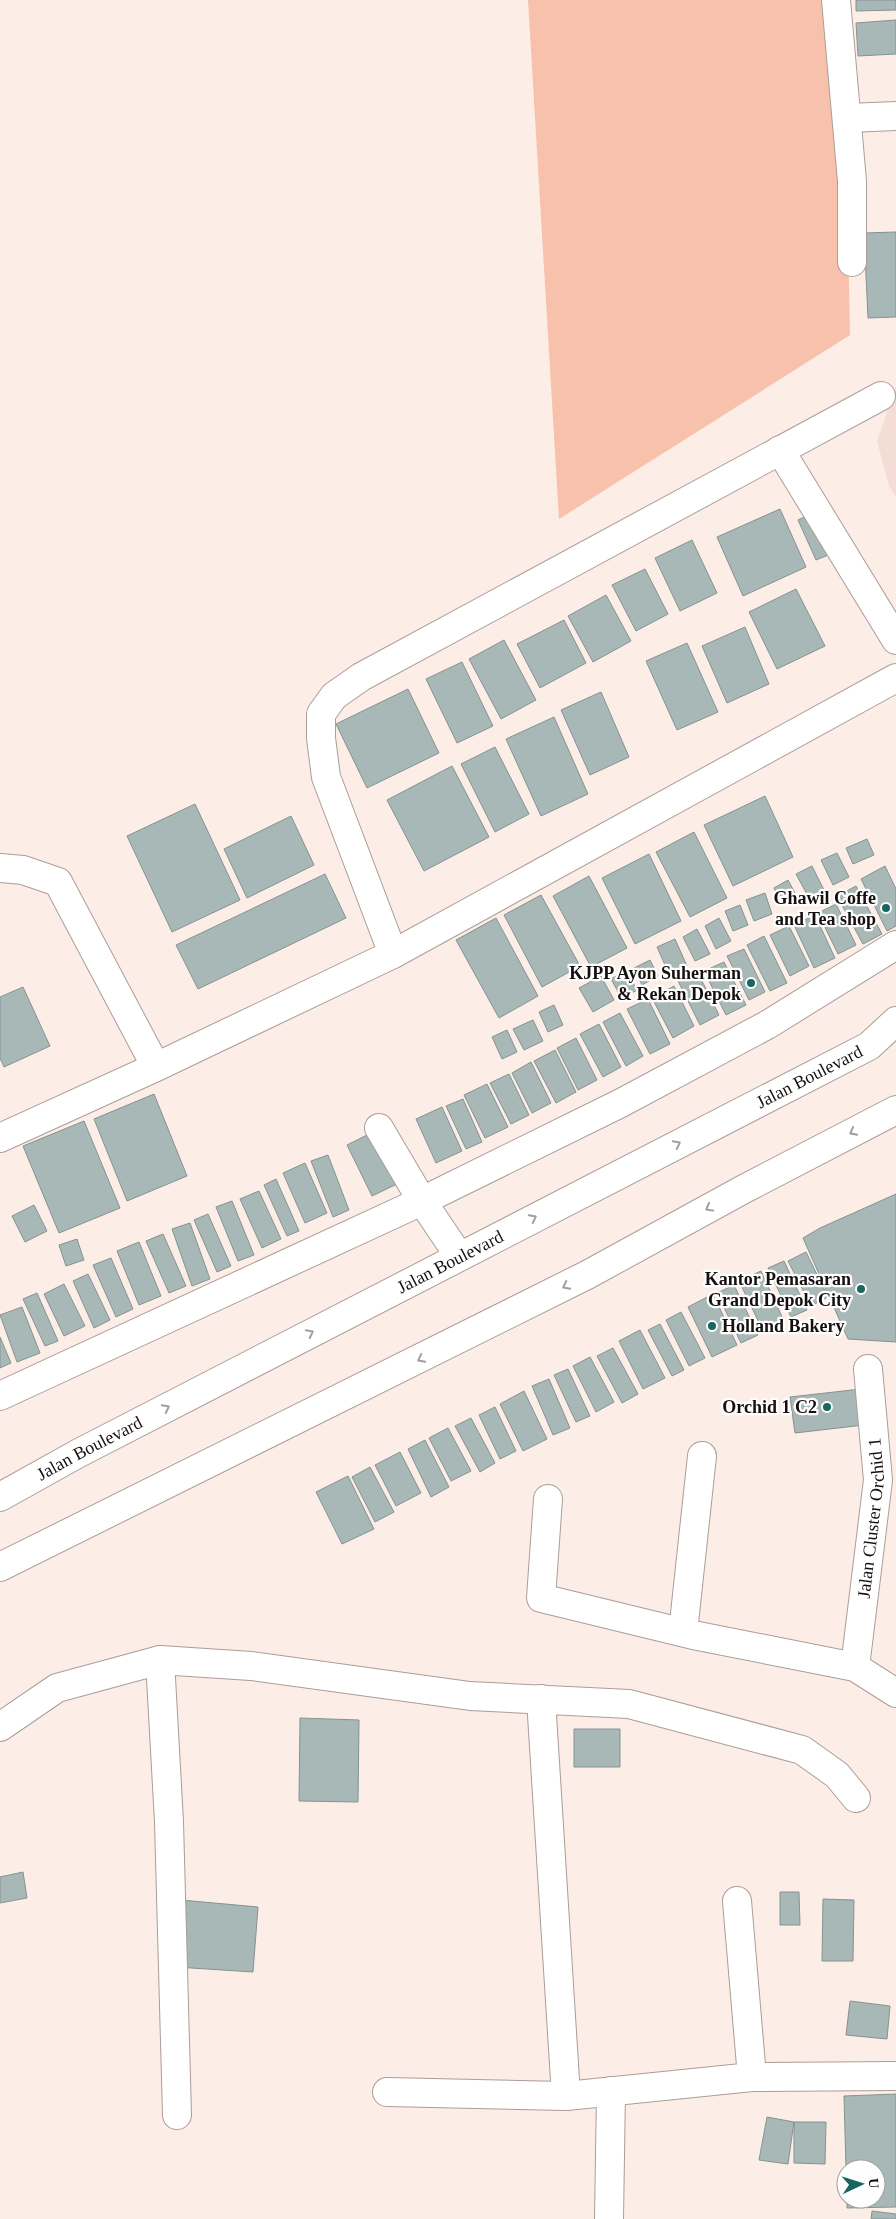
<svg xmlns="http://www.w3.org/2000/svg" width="896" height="2219" font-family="Georgia,serif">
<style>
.built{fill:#f3ddd5}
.green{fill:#f8c1ac}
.building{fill:#a8b8b6;stroke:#849391}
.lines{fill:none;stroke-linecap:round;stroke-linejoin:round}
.minor-casing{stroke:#ab9d98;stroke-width:30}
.major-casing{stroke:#ab9d98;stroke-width:30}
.minor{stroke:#fff;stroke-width:28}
.major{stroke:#fff;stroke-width:28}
.oneway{stroke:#a19f9f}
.poi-dot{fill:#196660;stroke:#fefefe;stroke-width:2}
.labels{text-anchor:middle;stroke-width:4.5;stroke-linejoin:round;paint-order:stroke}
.poi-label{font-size:18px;font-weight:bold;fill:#15100f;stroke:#fefefe;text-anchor:end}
.street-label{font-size:18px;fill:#15100f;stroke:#fefefe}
</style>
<rect width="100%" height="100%" fill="#fcede7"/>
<path class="built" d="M 896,387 L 896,497 L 889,486 L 877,441 Z"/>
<path class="green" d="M 528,0 L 843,0 L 850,335 L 559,519 Z"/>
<path class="building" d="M 856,0 L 896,0 L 896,10 L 856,11 Z
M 896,20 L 896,54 L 858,56 L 856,23 Z
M 896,232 L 896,317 L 868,318 L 864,233 Z
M 780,509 L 806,567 L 743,596 L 717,537 Z
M 813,513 L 831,554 L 816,560 L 798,520 Z
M 692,540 L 717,593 L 680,611 L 655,558 Z
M 645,569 L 668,614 L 636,631 L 612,585 Z
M 796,589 L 825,646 L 777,669 L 749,612 Z
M 606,595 L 631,641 L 593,662 L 568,616 Z
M 564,620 L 586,663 L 540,688 L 517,644 Z
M 745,627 L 769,684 L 727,703 L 702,646 Z
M 504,640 L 536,700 L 501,719 L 469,659 Z
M 687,643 L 718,712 L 677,730 L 646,661 Z
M 462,662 L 493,726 L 457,743 L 426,679 Z
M 408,689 L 439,753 L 367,788 L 336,724 Z
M 601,692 L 629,757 L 590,775 L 561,710 Z
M 554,717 L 588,794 L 541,816 L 506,739 Z
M 495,747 L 529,814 L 495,832 L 461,764 Z
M 452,766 L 489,837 L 424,871 L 387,800 Z
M 765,796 L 793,857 L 733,886 L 704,825 Z
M 195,804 L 240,900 L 172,932 L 127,836 Z
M 291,816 L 314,865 L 247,898 L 224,849 Z
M 694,832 L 727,898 L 690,917 L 656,852 Z
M 867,839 L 874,855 L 853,864 L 846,848 Z
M 837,853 L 849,877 L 833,885 L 821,860 Z
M 649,854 L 681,921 L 635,944 L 602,878 Z
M 812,866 L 824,890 L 809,898 L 796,874 Z
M 885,866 L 896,889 L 896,926 L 887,931 L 861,879 Z
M 325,874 L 346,918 L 198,989 L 176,945 Z
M 589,876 L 627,948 L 591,967 L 553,896 Z
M 788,880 L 795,893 L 780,901 L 774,888 Z
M 856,886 L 882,934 L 863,944 L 837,896 Z
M 765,893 L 772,914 L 754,921 L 746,900 Z
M 541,895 L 580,966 L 542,987 L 504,915 Z
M 836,904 L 856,945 L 838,954 L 818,913 Z
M 740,905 L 748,925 L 733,931 L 725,911 Z
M 815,915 L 835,958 L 814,968 L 794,925 Z
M 496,918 L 538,996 L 499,1018 L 456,940 Z
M 719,918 L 731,941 L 716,949 L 705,926 Z
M 789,926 L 809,966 L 790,976 L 770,935 Z
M 697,929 L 710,954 L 695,961 L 683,937 Z
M 764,936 L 787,983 L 770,991 L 747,945 Z
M 675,939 L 687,966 L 669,974 L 657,947 Z
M 744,949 L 765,992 L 749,1000 L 727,956 Z
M 650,960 L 658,976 L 642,985 L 634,968 Z
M 724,962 L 746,1005 L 726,1015 L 704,971 Z
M 626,971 L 637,990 L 622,999 L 611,979 Z
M 697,971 L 719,1015 L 700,1025 L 678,981 Z
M 601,976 L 614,1000 L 593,1012 L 579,988 Z
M 674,986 L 694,1026 L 673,1038 L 652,998 Z
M 23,987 L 50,1046 L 4,1067 L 0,1058 L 0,997 Z
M 648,999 L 670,1044 L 650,1054 L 627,1009 Z
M 554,1005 L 563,1025 L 548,1032 L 539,1012 Z
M 620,1013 L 643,1056 L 626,1066 L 603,1022 Z
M 533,1020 L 543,1041 L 524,1050 L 513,1029 Z
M 599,1024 L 621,1067 L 603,1077 L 580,1034 Z
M 507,1030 L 517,1052 L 502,1059 L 492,1037 Z
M 576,1038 L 597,1080 L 578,1090 L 557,1048 Z
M 555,1050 L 576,1092 L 556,1103 L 534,1061 Z
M 531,1062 L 551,1103 L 532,1113 L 512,1073 Z
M 509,1074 L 529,1115 L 511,1124 L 490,1083 Z
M 487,1084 L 508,1127 L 485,1138 L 464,1095 Z
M 154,1094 L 187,1176 L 127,1201 L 94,1119 Z
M 463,1099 L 482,1142 L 466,1149 L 446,1106 Z
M 442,1107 L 462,1151 L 436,1163 L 416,1119 Z
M 84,1121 L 120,1208 L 59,1233 L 23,1146 Z
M 373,1132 L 397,1184 L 372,1196 L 347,1145 Z
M 328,1155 L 349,1210 L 333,1217 L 311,1161 Z
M 305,1163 L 327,1213 L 305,1223 L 283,1173 Z
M 276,1179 L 299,1231 L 287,1236 L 264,1185 Z
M 259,1191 L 281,1239 L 262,1248 L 240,1199 Z
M 896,1194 L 896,1342 L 848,1339 L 803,1238 L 820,1228 Z
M 232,1201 L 254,1255 L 238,1261 L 216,1207 Z
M 34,1205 L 47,1231 L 25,1242 L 12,1216 Z
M 208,1214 L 231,1266 L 217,1272 L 194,1220 Z
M 190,1223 L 210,1279 L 192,1286 L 172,1229 Z
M 163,1234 L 186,1286 L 169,1293 L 146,1241 Z
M 77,1239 L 84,1260 L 66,1266 L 59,1245 Z
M 139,1242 L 161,1296 L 139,1305 L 117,1251 Z
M 806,1252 L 828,1297 L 811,1306 L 788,1261 Z
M 111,1258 L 133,1309 L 116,1317 L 93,1265 Z
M 784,1261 L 807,1310 L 791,1317 L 768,1268 Z
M 761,1271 L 784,1321 L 763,1331 L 739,1281 Z
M 88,1274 L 110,1320 L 94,1328 L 73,1281 Z
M 64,1284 L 85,1326 L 64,1336 L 44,1294 Z
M 734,1285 L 758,1335 L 741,1343 L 717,1293 Z
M 37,1293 L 58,1341 L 45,1346 L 23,1299 Z
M 713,1294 L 737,1345 L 712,1357 L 688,1307 Z
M 22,1307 L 40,1353 L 17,1362 L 0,1315 Z
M 681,1312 L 705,1358 L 689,1366 L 666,1320 Z
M 660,1324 L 684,1370 L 672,1376 L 648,1330 Z
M 640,1330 L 665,1378 L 643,1389 L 619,1341 Z
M 0,1337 L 11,1363 L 0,1368 Z
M 613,1348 L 638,1394 L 622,1403 L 597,1356 Z
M 590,1357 L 614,1402 L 596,1412 L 573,1366 Z
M 568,1369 L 590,1416 L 576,1422 L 554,1375 Z
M 549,1379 L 570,1428 L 553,1435 L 532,1386 Z
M 861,1389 L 864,1425 L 795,1433 L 790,1397 Z
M 524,1391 L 547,1439 L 523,1451 L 500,1404 Z
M 495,1407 L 516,1451 L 500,1459 L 479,1415 Z
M 471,1418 L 495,1463 L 480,1472 L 455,1426 Z
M 448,1428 L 471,1471 L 451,1481 L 429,1438 Z
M 425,1440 L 449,1487 L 431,1497 L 408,1449 Z
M 400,1452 L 421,1493 L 396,1506 L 375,1465 Z
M 370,1467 L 394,1512 L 375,1522 L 352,1477 Z
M 348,1476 L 374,1529 L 342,1544 L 316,1492 Z
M 300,1718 L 359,1720 L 358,1802 L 299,1801 Z
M 574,1729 L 620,1729 L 620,1767 L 574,1767 Z
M 23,1872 L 27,1898 L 0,1903 L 0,1877 Z
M 780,1892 L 799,1892 L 800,1925 L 780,1925 Z
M 823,1899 L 854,1900 L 853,1961 L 822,1961 Z
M 181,1900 L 258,1907 L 253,1972 L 176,1967 Z
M 850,2001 L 890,2006 L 887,2039 L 846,2035 Z
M 896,2094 L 896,2207 L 847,2208 L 847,2199 L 876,2199 L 876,2169 L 846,2169 L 844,2096 Z
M 767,2117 L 794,2122 L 788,2164 L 759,2160 Z
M 794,2122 L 826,2122 L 825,2164 L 794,2163 Z
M 872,2211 L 896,2214 L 896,2219 L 871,2219 Z"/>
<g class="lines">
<g class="minor-casing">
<g id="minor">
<path d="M 836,0 L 852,181 L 852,262"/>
<path d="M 848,118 L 896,116"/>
<path d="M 780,450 L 896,640"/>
<path d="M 0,868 L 23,870 L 58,882 L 156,1067"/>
<path d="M 393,954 L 326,777 L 321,738 L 321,714 L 334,696 L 361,677 L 881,396"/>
<path d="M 379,1128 L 422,1201 L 459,1256"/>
<path d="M 0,1138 L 156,1067 L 393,954 L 896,678"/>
<path d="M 0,1396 L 422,1201 L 621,1103 L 767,1025 L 896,945"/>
<path d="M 548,1499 L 541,1598 L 693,1635 L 855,1667 L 896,1693"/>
<path d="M 683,1632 L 702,1456"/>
<path d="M 160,1660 L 169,1822 L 177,2115"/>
<path id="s1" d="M 855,1667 L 878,1480 L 868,1369"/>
<path d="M 541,1699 L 566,2096"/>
<path d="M 0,1727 L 57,1688 L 160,1660 L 251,1666 L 470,1696 L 629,1704 L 802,1750 L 837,1775 L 856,1798"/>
<path d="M 737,1901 L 752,2077"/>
<path d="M 387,2092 L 566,2096 L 752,2077 L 896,2076"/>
<path d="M 609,2219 L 611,2091"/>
</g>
</g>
<g class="major-casing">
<g id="major">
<path id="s2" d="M 0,1497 L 79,1453 L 869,1046 L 896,1021"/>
<path d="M 0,1567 L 587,1275 L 744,1189 L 896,1110"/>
</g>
</g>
<use href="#minor" class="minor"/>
<use href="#major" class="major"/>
</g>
<defs><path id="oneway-chevron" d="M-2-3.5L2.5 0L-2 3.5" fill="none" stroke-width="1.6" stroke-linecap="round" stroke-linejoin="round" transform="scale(1.25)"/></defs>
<g class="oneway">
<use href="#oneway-chevron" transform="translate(853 1132) rotate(152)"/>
<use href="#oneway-chevron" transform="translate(677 1144) rotate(-27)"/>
<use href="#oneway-chevron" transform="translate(709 1208) rotate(151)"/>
<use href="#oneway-chevron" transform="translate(533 1218) rotate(-27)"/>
<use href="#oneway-chevron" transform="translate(566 1286) rotate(153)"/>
<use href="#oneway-chevron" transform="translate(310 1333) rotate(-27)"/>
<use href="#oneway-chevron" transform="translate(421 1359) rotate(153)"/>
<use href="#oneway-chevron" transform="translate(166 1408) rotate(-27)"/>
</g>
<g class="poi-dot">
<circle cx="886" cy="908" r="5"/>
<circle cx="751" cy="983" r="5"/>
<circle cx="861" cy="1289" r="5"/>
<circle cx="712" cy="1326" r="5"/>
<circle cx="827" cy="1407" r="5"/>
</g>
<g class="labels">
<g class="poi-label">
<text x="876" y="904">Ghawil Coffe<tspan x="876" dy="21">and Tea shop</tspan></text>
<text x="741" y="979">KJPP Ayon Suherman<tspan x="741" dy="21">&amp; Rekan Depok</tspan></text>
<text x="851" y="1285">Kantor Pemasaran<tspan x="851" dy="21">Grand Depok City</tspan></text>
<text x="722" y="1332" text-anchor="start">Holland Bakery</text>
<text x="817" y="1413">Orchid 1 C2</text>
</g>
<g class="street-label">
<text dy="6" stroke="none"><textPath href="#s2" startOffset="912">Jalan Boulevard</textPath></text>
<text dy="6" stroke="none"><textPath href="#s2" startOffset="508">Jalan Boulevard</textPath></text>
<text dy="6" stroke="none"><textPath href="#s2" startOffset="102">Jalan Boulevard</textPath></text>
<text dy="6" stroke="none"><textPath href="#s1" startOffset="150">Jalan Cluster Orchid 1</textPath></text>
</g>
</g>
<g transform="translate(861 2184) rotate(86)"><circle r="24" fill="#fefefe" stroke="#a19f9e"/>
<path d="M0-4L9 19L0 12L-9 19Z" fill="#196660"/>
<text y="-8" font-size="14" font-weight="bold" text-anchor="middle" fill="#15100f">U</text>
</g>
</svg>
